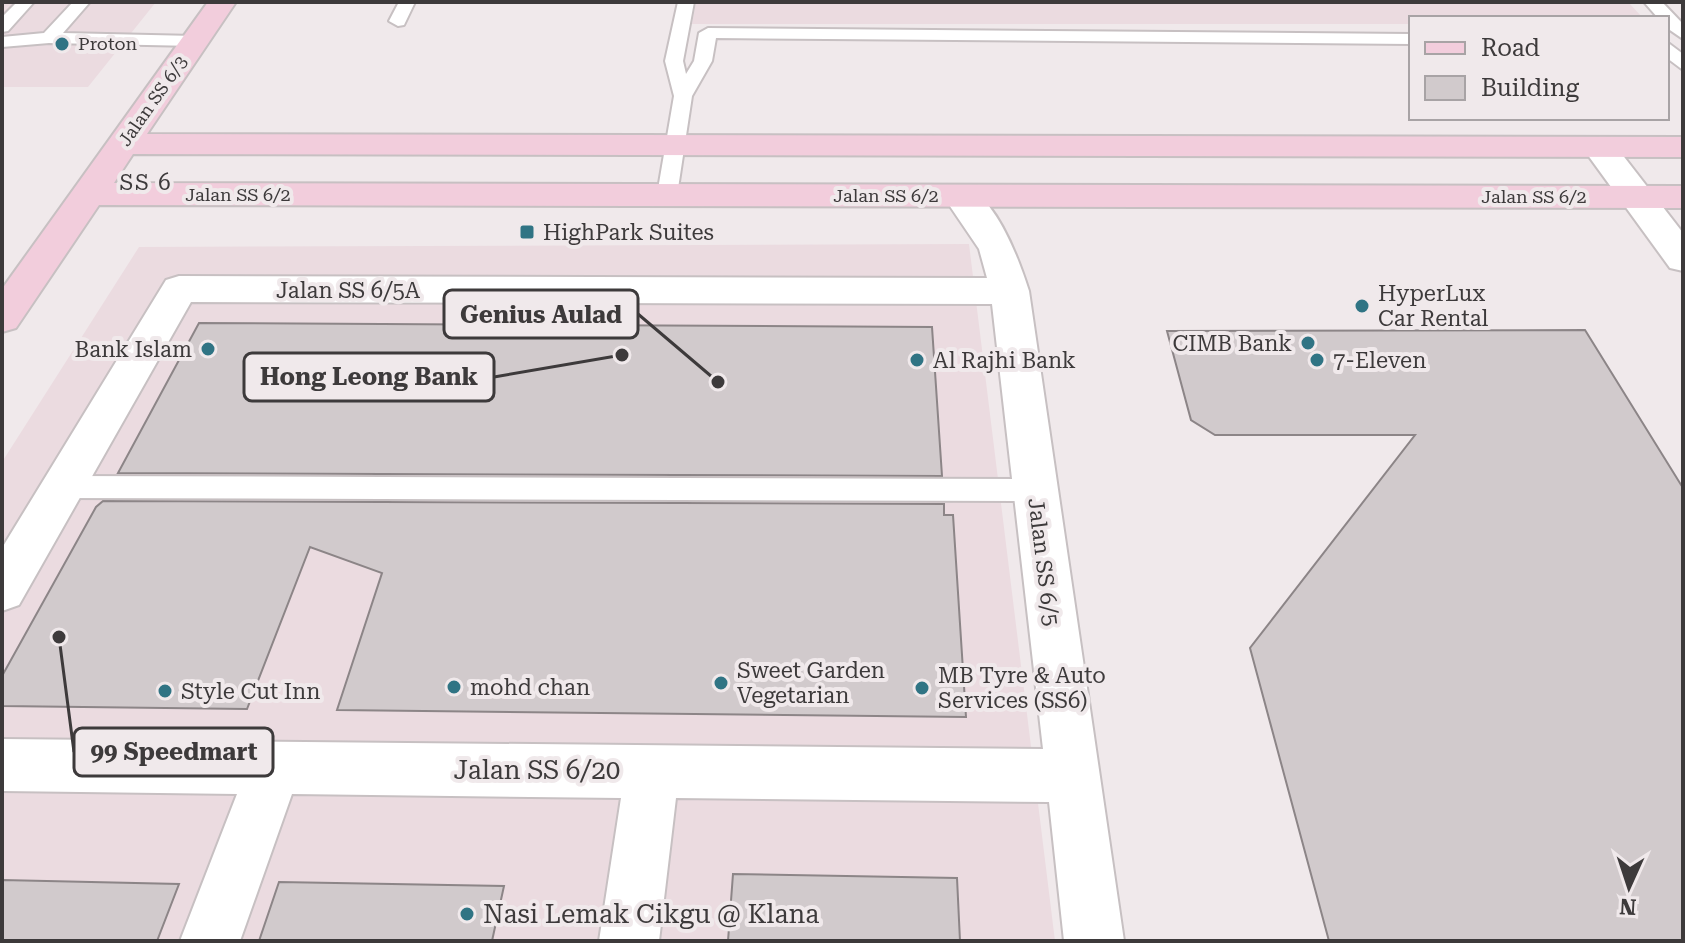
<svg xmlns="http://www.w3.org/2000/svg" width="1685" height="943" font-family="'Roboto Serif',serif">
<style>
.built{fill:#ebdbe0}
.building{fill:#d1cacc;stroke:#8c8587;stroke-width:2}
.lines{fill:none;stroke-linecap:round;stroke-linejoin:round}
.lane-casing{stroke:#c7c0c2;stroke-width:4}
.street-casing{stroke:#c7c0c2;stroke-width:4}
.secondary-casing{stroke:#c7c0c2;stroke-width:4}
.lane{fill:#fff;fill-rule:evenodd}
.street{fill:#fff;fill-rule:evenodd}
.secondary{fill:#f2cddc;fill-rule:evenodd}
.poi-dot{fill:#307484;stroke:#f0e9eb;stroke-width:3}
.labels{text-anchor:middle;stroke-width:8;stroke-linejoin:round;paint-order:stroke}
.far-poi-label{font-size:18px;fill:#3d3a3b;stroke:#f0e9eb;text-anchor:start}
.far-street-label{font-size:18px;fill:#3d3a3b;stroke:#f0e9eb}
.far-quarter-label{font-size:22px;letter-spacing:2px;fill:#3d3a3b;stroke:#f0e9eb}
.poi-label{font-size:22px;fill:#3d3a3b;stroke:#f0e9eb;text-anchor:start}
.street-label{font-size:22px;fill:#3d3a3b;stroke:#f0e9eb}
.near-street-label{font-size:26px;fill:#3d3a3b;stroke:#f0e9eb}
.near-poi-label{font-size:26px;fill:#3d3a3b;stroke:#f0e9eb;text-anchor:start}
.leader{fill:none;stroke:#3d3a3b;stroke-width:3}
.callout-dot{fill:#3d3a3b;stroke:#f0e9eb;stroke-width:3}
.callout{fill:#f0e9eb;stroke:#3d3a3b;stroke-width:3}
.callout-label{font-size:24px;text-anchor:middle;font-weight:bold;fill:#3d3a3b}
</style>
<rect width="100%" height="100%" fill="#f0e9eb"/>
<path class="built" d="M 2,2 L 156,2 L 88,87 L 2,87 Z
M 696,2 L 1628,2 L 1643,18 L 1411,18 L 1411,24 L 692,24 Z
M 969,244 L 1055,941 L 2,941 L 2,462 L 139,247 Z"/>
<path class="building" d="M 199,323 L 932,327 L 942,476 L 118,473 Z
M 1585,330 L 1683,488 L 1683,941 L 1329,941 L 1250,648 L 1415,435 L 1215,435 L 1191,420 L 1167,331 Z
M 103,501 L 944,504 L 944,515 L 953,515 L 966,717 L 337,710 L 382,573 L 310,547 L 247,709 L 2,706 L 2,676 L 96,507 Z
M 733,874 L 957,878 L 960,941 L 728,941 Z
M 2,880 L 179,884 L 157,941 L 2,941 Z
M 279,882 L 504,886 L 492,941 L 259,941 Z"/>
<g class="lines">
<g class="lane-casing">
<path id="lane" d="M 17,2 L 34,2 L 8,31 L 2,32 L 2,17 Z
M 73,2 L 90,2 L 63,33 L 195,36 L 204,41 L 195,46 L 49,43 L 2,47 L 2,37 L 44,33 Z
M 399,2 L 415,2 L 404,25 L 398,26 L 389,21 Z
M 678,2 L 694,2 L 683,61 L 686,74 L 694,61 L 699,33 L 708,28 L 1411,34 L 1411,44 L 716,38 L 712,61 L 692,96 L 677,195 L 667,202 L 657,195 L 674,96 L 665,61 Z
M 1644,2 L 1662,2 L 1683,24 L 1683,39 L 1667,28 L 1667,18 L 1658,18 Z
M 1667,42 L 1683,54 L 1683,70 L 1667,58 Z
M 62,476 L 1035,479 L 1044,482 L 1048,490 L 1044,498 L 1035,501 L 62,498 L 53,495 L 49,487 L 53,479 Z"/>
</g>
<g class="street-casing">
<path id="street" d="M 1599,137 L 1611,140 L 1683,233 L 1683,271 L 1670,268 L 1582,147 L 1587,140 Z
M 961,185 C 995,194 1019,260 1029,291 L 1124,941 L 1064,941 L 1049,802 L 676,798 L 659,941 L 599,941 L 621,798 L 292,794 L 240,941 L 180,941 L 237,794 L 2,791 L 2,739 L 1043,749 L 992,304 L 191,302 L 19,605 L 2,611 L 2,548 L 166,280 L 179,276 L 987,278 L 979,249 L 943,196 L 949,188 Z"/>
</g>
<g class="secondary-casing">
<path id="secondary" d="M 208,2 L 236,2 L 147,134 L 1683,137 L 1683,157 L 133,154 L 114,183 L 1683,186 L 1683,208 L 99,205 L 16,328 L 2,332 L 2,289 Z"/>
</g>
<use href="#lane" class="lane"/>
<use href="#street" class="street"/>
<use href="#secondary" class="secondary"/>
</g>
<g class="poi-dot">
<circle cx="62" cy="44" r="8"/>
<rect x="519" y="224" width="16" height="16" rx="4"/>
<circle cx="1362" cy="306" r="8"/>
<circle cx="1308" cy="343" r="8"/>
<circle cx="208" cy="349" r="8"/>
<circle cx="917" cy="360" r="8"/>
<circle cx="1317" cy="360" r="8"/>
<circle cx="721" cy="683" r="8"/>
<circle cx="454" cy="687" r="8"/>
<circle cx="922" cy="688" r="8"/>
<circle cx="165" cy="691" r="8"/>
<circle cx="467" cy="914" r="8"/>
</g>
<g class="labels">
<g class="far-poi-label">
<text x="78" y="50">Proton</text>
</g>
<g class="far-street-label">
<text transform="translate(153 101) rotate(-55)" y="6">Jalan SS 6/3</text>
<text x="238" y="201">Jalan SS 6/2</text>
<text x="886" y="202">Jalan SS 6/2</text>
<text x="1534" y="203">Jalan SS 6/2</text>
</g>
<g class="far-quarter-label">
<text x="146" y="190">SS 6</text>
</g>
<g class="poi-label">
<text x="543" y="240">HighPark Suites</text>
<text x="1378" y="301">HyperLux<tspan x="1378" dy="25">Car Rental</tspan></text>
<text x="1292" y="351" text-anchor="end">CIMB Bank</text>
<text x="192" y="357" text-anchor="end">Bank Islam</text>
<text x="933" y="368">Al Rajhi Bank</text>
<text x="1333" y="368">7-Eleven</text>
<text x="737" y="678">Sweet Garden<tspan x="737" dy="25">Vegetarian</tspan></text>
<text x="938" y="683">MB Tyre &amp; Auto<tspan x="938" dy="25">Services (SS6)</tspan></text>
<text x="470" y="695">mohd chan</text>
<text x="181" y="699">Style Cut Inn</text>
</g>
<g class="street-label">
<text x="348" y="298">Jalan SS 6/5A</text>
<text transform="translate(1044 562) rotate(83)" y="8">Jalan SS 6/5</text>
</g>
<g class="near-street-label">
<text x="537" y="779">Jalan SS 6/20</text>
</g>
<g class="near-poi-label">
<text x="483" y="923">Nasi Lemak Cikgu @ Klana</text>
</g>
</g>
<path class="leader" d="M718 382L638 314M622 355L494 377M59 637L74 752"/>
<g class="callout-dot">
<circle cx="718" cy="382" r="8"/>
<circle cx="622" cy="355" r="8"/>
<circle cx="59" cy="637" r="8"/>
</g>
<g class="callout">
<rect x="444" y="290" width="194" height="48" rx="8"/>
<rect x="244" y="353" width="250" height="48" rx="8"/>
<rect x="74" y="728" width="199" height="48" rx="8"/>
</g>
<g class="callout-label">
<text x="541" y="323">Genius Aulad</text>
<text x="369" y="385">Hong Leong Bank</text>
<text x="174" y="760">99 Speedmart</text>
</g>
<rect width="1685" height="943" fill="none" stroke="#3d3a3b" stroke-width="8"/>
<rect x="1409" y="16" width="260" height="104" fill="#f0e9eb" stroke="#a8a3a5" stroke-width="2"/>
<rect x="1425" y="42" width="40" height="12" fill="#f2cddc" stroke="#a8a3a5" stroke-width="2"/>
<text x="1481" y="56" font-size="24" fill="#3d3a3b">Road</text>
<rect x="1425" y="76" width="40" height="24" fill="#d1cacc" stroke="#a8a3a5" stroke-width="2"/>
<text x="1481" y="96" font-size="24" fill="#3d3a3b">Building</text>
<g transform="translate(1629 887) rotate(183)" stroke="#f0e9eb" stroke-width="6" paint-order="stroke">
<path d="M0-6L14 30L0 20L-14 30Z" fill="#3d3a3b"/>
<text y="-12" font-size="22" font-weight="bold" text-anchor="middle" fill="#3d3a3b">N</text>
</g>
</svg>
